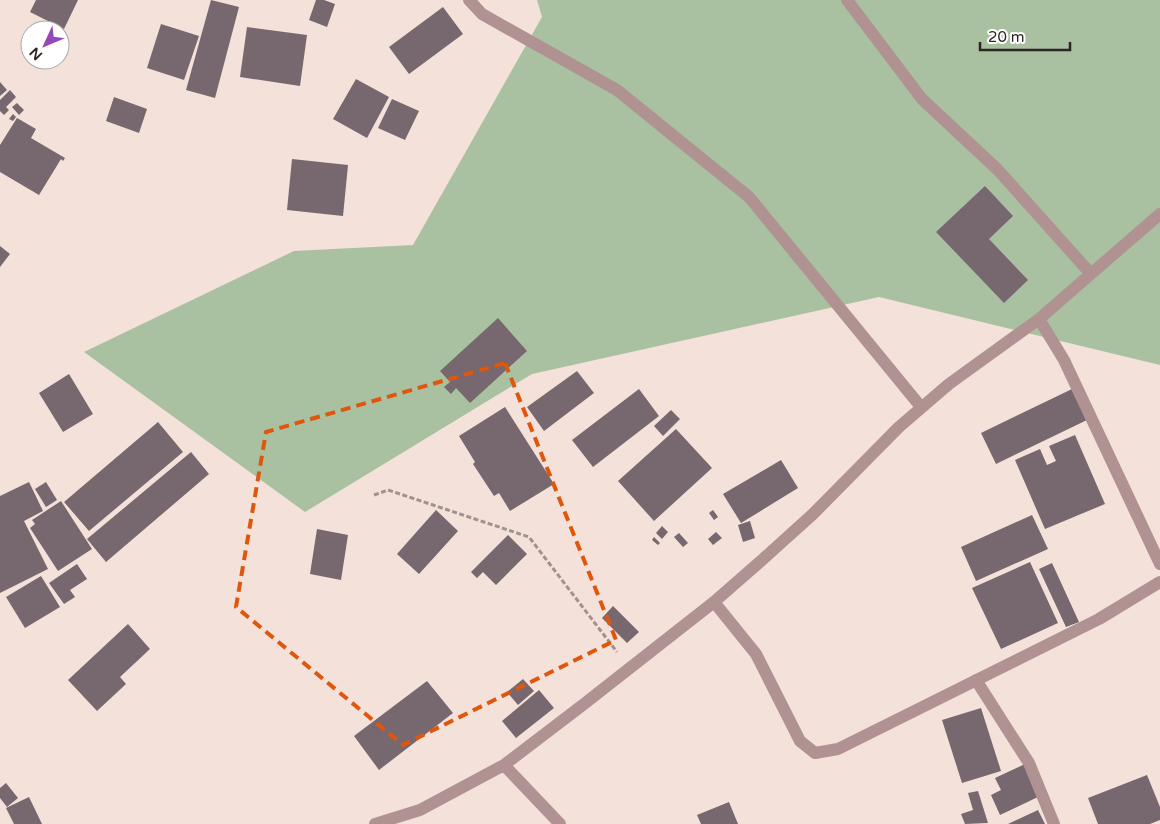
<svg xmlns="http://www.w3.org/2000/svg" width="1160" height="824" font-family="'Varela Round',sans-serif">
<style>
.green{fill:#a9c1a0}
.building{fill:#77676f}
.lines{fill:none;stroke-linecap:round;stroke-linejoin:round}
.path{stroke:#a0928c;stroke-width:3;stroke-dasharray:5 2.5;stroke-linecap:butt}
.minor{stroke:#b09293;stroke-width:12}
.marked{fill:none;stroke:#df560d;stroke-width:4;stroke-dasharray:10 6;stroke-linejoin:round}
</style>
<rect width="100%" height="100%" fill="#f4e1d9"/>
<path class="green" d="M 537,0 L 1160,0 L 1160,365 L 879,297 L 532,374 L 305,512 L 84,352 L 294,251 L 413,245 L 542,17 Z"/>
<path class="building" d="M 36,0 L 78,0 L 64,29 L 30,12 Z
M 211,0 L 239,7 L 215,98 L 186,90 Z
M 316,0 L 324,0 L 335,4 L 327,27 L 309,20 Z
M 443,7 L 463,34 L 409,74 L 389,47 Z
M 161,24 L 199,36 L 184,80 L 147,68 Z
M 247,27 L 307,35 L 300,86 L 240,77 Z
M 356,79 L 389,97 L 367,138 L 333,119 Z
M 0,82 L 7,90 L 0,96 Z
M 10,90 L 16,97 L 6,107 L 9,110 L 4,115 L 0,111 L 0,100 Z
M 114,97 L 147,109 L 139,133 L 106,121 Z
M 392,99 L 419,111 L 405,140 L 378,128 Z
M 17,103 L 24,110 L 19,115 L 12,107 Z
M 13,114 L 16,117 L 13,121 L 9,119 Z
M 17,118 L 36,129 L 31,138 L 65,158 L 63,161 L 61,159 L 39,195 L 0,172 L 0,145 Z
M 292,159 L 348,165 L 343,216 L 287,210 Z
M 985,186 L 1013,216 L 989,239 L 1028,280 L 1004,303 L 936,232 Z
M 0,246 L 10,254 L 0,267 Z
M 498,318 L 527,351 L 470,403 L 456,388 L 451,394 L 444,387 L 450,382 L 440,371 Z
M 577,371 L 594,393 L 544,431 L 527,407 Z
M 69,374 L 93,414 L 63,432 L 39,393 Z
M 639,389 L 659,416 L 593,467 L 572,440 Z
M 1072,389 L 1087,420 L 996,464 L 981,433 Z
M 505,407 L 554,484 L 510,511 L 499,493 L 494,496 L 473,464 L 475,462 L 459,436 Z
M 671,410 L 680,419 L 663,436 L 654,426 Z
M 158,422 L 183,452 L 89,531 L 64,502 Z
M 676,429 L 712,468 L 654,521 L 618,481 Z
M 1075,435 L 1105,504 L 1045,529 L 1015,460 L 1040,449 L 1047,465 L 1056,461 L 1049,446 Z
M 191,452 L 209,474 L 106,562 L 87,539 Z
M 781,460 L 798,488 L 741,523 L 723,494 Z
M 29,482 L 43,511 L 24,521 L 48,569 L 0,593 L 0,496 Z
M 46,482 L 57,500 L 46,507 L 35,489 Z
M 61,501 L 92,549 L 58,571 L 30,528 L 35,524 L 32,520 Z
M 436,510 L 458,531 L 419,574 L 397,554 Z
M 713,510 L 718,517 L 714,520 L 709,513 Z
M 1032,515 L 1048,549 L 976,581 L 961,547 Z
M 750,521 L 755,538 L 743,542 L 738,525 Z
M 662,526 L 668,532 L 662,539 L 656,533 Z
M 317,529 L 348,535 L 341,580 L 310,574 Z
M 716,532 L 722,538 L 713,545 L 708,539 Z
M 679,533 L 688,543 L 683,547 L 674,537 Z
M 508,535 L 527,554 L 496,585 L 483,572 L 477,578 L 471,572 Z
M 654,537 L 660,543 L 658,545 L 652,540 Z
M 1030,562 L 1058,623 L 1001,649 L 972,588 Z
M 1052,563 L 1079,622 L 1066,627 L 1039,569 Z
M 77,564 L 87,579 L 70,590 L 75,597 L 64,604 L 49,583 Z
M 41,576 L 60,607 L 25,628 L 6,597 Z
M 613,606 L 639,632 L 627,643 L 602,618 Z
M 128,624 L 150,649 L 120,677 L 126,684 L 97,711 L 68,680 Z
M 523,679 L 534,691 L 518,705 L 507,692 Z
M 427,681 L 453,713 L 379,770 L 354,736 Z
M 539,690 L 554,708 L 516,738 L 502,721 Z
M 981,708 L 1001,771 L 962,783 L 942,720 Z
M 1025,764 L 1040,796 L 1000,815 L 991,795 L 1001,790 L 995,778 Z
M 1147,775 L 1160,807 L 1160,820 L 1150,824 L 1098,824 L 1088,798 Z
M 6,783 L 18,798 L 7,807 L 0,798 L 0,788 Z
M 978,791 L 988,823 L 965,824 L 961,814 L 973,810 L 968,793 Z
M 29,797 L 42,824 L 14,824 L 6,808 Z
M 729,802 L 738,824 L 701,824 L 697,815 Z
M 1038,810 L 1045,824 L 1008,824 Z"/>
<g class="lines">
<path class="path" d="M 374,495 L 388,490 L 529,537 L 617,652"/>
<path class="minor" d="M 469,0 L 482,14 L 617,90 L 749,197 L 921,407
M 847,0 L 922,99 L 998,170 L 1091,274
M 1039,319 L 1064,360 L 1160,564
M 714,602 L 756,654 L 800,741 L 815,753 L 838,749 L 1099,619 L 1160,582
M 976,680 L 1029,763 L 1054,824
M 504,765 L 560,824
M 375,824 L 420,810 L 504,765 L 584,704 L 714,602 L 762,560 L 813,514 L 899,427 L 949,384 L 1039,319 L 1160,214"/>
</g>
<path class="marked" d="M 505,363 L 616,640 L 403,745 L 236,607 L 266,432 Z"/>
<g transform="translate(45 45) rotate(226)"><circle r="24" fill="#ffffff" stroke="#aba8a7"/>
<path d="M0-4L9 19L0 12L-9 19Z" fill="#9548b8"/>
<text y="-8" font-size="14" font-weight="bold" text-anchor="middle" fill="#2d2623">N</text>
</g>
<path d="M980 42v8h90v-8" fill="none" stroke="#2d2623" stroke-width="2.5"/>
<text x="988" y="42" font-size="15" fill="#2d2623" stroke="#ffffff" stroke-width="4" paint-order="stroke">20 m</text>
</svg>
